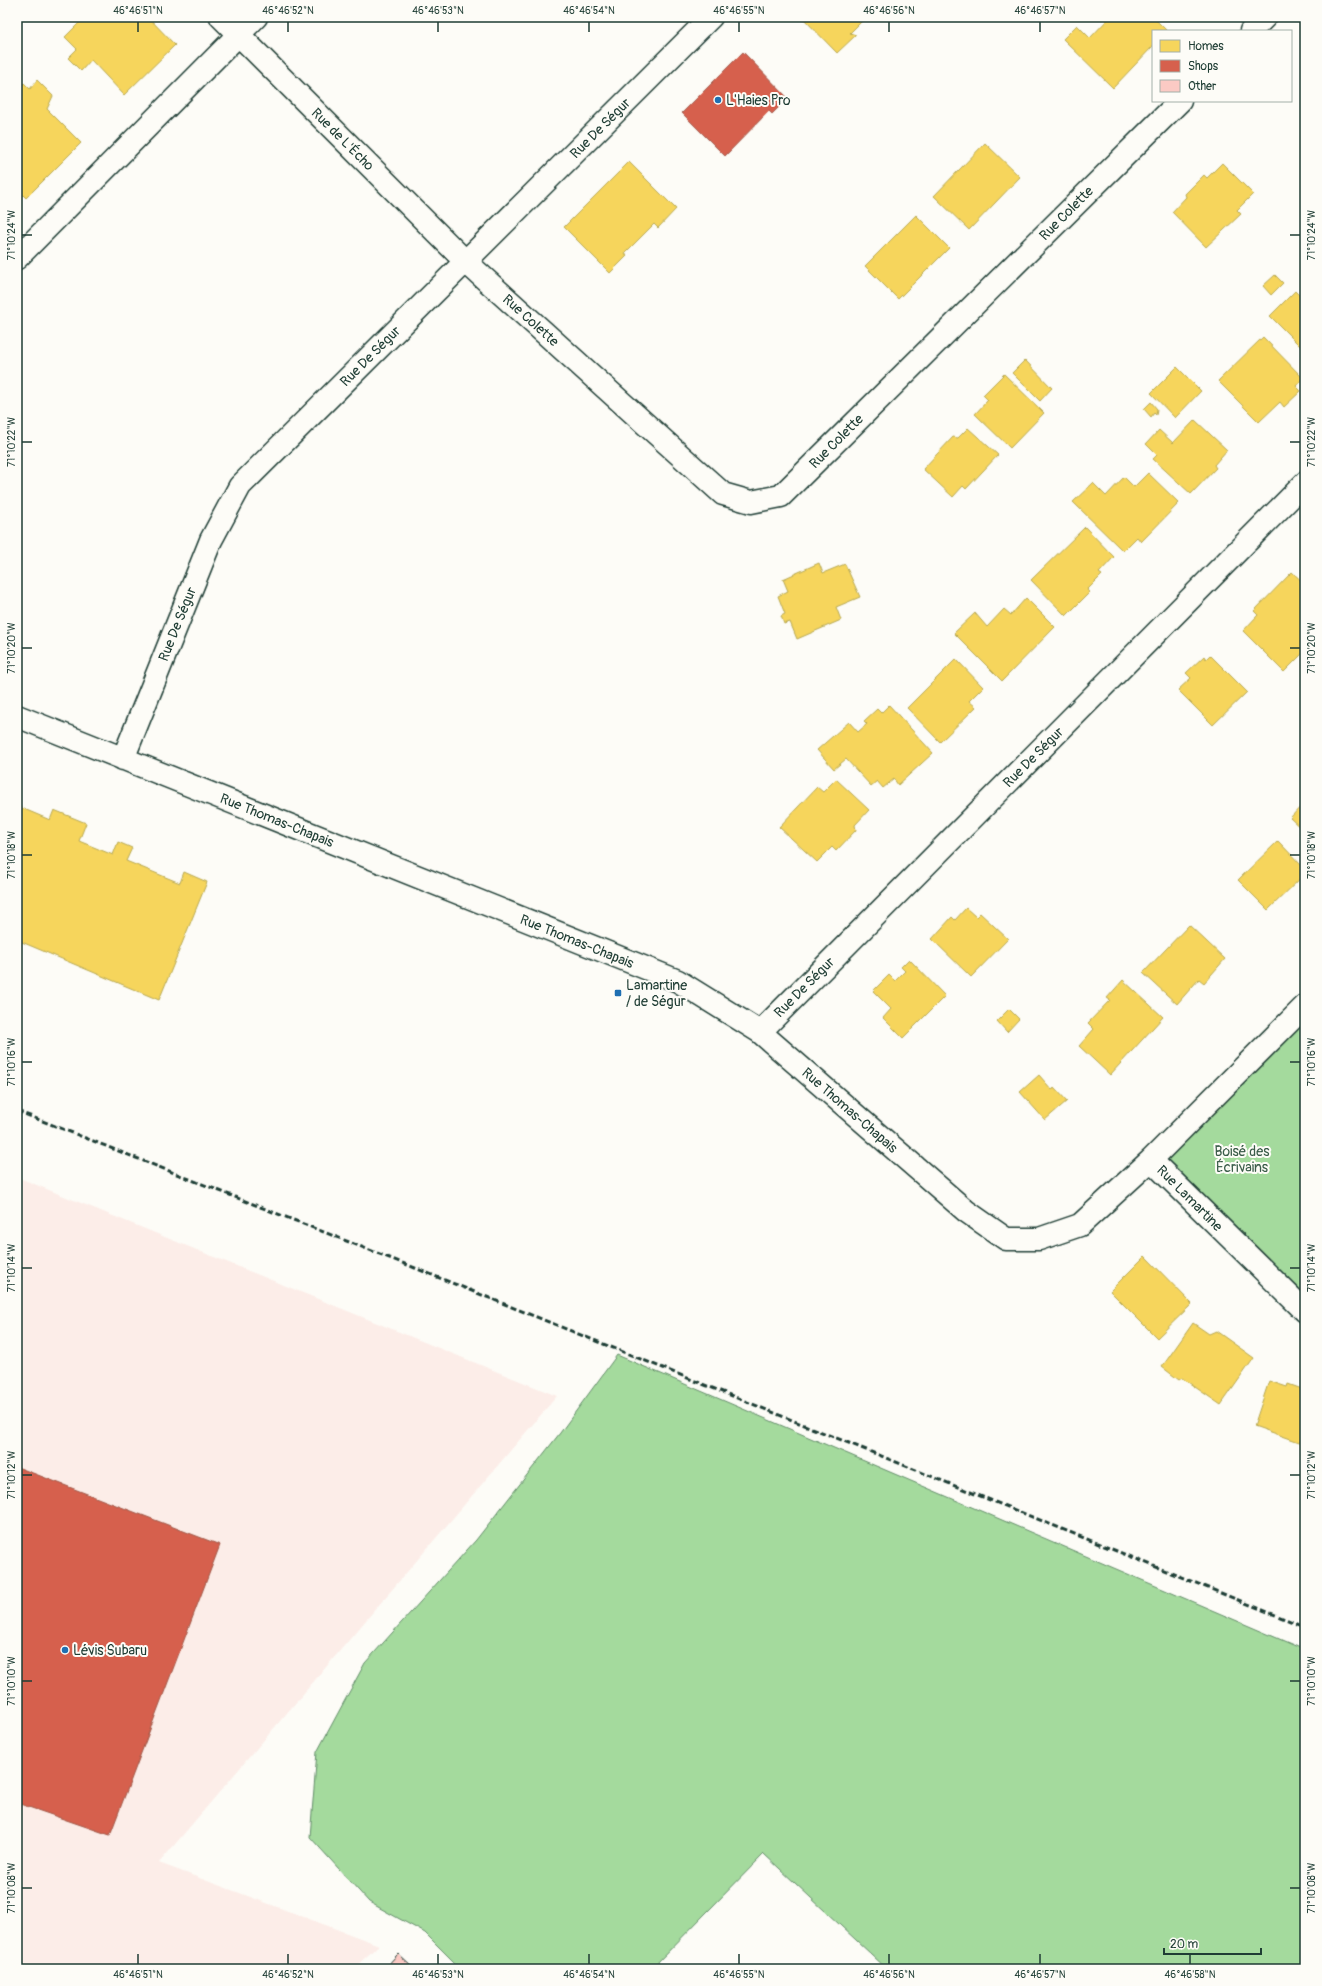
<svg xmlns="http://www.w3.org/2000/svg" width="1322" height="1986" font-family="Pangolin,sans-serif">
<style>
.built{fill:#fcede8}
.green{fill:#a4da9d;stroke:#628c68}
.homes{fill:#f6d55c;stroke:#b6a750}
.shops{fill:#d6604d;stroke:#9f5646}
.building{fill:#fbcac4;stroke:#1f3d34}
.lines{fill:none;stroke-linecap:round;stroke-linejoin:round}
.minor-casing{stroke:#1f3d34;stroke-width:25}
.minor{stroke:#fdfcf7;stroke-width:22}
.rail{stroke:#1f3d34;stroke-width:3;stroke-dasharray:6 3;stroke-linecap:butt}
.ticks{fill:none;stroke:#1f3d34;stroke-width:1.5}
.poi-dot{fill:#1f6fb2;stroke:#fdfcf7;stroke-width:1.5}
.labels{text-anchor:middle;stroke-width:4;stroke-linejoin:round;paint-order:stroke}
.poi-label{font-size:14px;fill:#1f3d34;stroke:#fdfcf7;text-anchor:start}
.street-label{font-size:14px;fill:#1f3d34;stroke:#fdfcf7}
.park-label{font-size:14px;fill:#3a5c49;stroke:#fdfcf7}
.neatline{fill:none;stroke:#1f3d34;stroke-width:1.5}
.ticks-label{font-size:10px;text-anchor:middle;fill:#1f3d34}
</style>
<rect width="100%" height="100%" fill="#fdfcf7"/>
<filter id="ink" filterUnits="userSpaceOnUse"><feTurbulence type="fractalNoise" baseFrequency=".025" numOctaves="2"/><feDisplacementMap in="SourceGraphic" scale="8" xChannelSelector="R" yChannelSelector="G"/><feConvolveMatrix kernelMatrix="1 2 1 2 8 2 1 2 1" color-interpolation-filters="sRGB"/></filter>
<g filter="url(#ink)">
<path class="built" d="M 17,1177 L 557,1396 L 159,1863 L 379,1945 L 353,1969 L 17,1969 Z"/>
<path class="green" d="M 1295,1017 L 1305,1027 L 1305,1311 L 1151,1160 Z
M 617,1355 L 1305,1650 L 1305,1969 L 887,1969 L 764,1854 L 651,1969 L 461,1969 L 425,1933 L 369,1902 L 310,1837 L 317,1752 L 365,1663 L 476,1540 L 560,1433 Z"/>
<path class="homes" d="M 85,17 L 148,17 L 175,45 L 124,95 L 91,60 L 81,71 L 68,58 L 77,49 L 65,37 Z
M 802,17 L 866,17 L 850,33 L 856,35 L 837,53 Z
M 1110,17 L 1153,17 L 1167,31 L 1153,31 L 1153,46 L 1113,88 L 1063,39 L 1077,25 L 1090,38 Z
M 37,80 L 53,96 L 47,109 L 81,143 L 26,198 L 17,189 L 17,89 L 24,83 L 30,89 Z
M 985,143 L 1020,177 L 969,230 L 934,196 Z
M 629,162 L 676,209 L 658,228 L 654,224 L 625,253 L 627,256 L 610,273 L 564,227 Z
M 1222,163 L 1253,194 L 1237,210 L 1241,214 L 1206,247 L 1172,212 L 1186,197 L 1185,194 L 1204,175 L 1207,178 Z
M 916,215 L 949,248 L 898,299 L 865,266 Z
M 1275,275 L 1283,283 L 1271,295 L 1263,286 Z
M 1295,291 L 1305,301 L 1305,351 L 1270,316 Z
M 1263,337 L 1303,378 L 1296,386 L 1301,391 L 1284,407 L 1280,402 L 1259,422 L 1218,381 Z
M 1025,360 L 1052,388 L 1040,401 L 1012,373 Z
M 1177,367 L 1201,391 L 1175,418 L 1151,393 Z
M 1004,374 L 1044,413 L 1010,448 L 975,414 L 988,400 L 983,395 Z
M 1151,402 L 1157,409 L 1156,415 L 1154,413 L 1151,417 L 1144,409 Z
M 1195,420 L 1227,450 L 1214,465 L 1216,468 L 1191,494 L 1153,459 L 1157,455 L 1146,444 L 1159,430 L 1173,443 Z
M 968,428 L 998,455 L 966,489 L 963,486 L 953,497 L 923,469 L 953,437 L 958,438 Z
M 1148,473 L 1179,503 L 1141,542 L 1137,537 L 1123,551 L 1073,502 L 1093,483 L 1106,496 L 1124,477 L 1134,487 Z
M 1085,527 L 1114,557 L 1099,573 L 1102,575 L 1087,590 L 1090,592 L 1066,616 L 1031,580 Z
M 819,563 L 823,573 L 845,564 L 860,597 L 836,607 L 841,620 L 797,639 L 790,622 L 784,624 L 781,616 L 785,614 L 778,596 L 788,591 L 783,579 Z
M 1292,572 L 1305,584 L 1305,651 L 1284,672 L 1243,631 L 1258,615 L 1254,611 Z
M 1026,598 L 1055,627 L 1002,681 L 954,633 L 975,613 L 987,627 L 1004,609 L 1011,615 Z
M 1210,655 L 1247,692 L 1213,725 L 1178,690 L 1191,678 L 1186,673 L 1204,656 L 1206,659 Z
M 956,659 L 983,687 L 969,701 L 976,707 L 940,742 L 907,708 Z
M 889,705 L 933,753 L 898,785 L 894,779 L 883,788 L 877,781 L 871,786 L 846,759 L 834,769 L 817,750 L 849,722 L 858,732 L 867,724 L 864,721 L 877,709 L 881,713 Z
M 836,779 L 869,810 L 855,825 L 856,830 L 836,851 L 832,847 L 817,862 L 779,827 L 817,787 L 823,792 Z
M 1305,802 L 1305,832 L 1290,818 Z
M 17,806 L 50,820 L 54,810 L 86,823 L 79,841 L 113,855 L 118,842 L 132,848 L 126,861 L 180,883 L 184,872 L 207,882 L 159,1000 L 17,940 Z
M 1278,841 L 1305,869 L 1305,874 L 1268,910 L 1238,880 Z
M 966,908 L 976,917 L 980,913 L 1008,939 L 971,977 L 932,939 L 952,917 L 955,920 Z
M 1189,925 L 1225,959 L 1204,983 L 1199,979 L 1177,1004 L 1143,973 Z
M 909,959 L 945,996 L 903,1038 L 883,1018 L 891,1009 L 873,991 L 889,975 L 895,981 L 905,971 L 901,967 Z
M 1123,980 L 1163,1017 L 1110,1075 L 1079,1046 L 1094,1029 L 1088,1023 L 1110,1000 L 1107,998 Z
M 1009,1009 L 1019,1019 L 1007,1032 L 997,1021 Z
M 1039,1075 L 1052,1090 L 1054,1087 L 1067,1101 L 1045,1120 L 1020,1092 Z
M 1145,1256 L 1192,1304 L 1157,1338 L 1110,1291 Z
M 1193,1323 L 1209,1334 L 1216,1331 L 1254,1358 L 1221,1405 L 1182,1378 L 1179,1380 L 1162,1367 Z
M 1269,1381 L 1287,1387 L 1288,1384 L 1305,1390 L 1305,1444 L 1254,1426 Z"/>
<path class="shops" d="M 743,52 L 788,98 L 772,114 L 769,111 L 725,156 L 682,113 Z
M 17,1467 L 220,1545 L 110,1835 L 17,1803 Z"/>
<path class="building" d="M 398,1954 L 414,1969 L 384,1969 Z"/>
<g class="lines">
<g class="minor-casing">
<path id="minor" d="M 221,17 L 465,261 L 723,494 L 751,502 L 781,496 L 1180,101
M 1251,31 L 1265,17
M 17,258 L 256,17
M 17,716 L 678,981 L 760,1032 L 966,1211 L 1006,1239 L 1039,1239 L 1080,1225 L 1151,1160 L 1305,1006
M 123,759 L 211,540 L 240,486 L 711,17
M 760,1032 L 1305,483
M 1151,1160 L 1305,1311"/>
</g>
<use href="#minor" class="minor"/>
<path class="rail" d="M 17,1111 L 415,1268 L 1305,1627"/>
</g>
</g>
<path class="ticks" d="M 138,22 L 138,32M 288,22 L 288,32M 438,22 L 438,32M 589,22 L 589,32M 739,22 L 739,32M 889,22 L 889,32M 1040,22 L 1040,32M 22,235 L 32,235M 1290,235 L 1300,235M 22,442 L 32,442M 1290,442 L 1300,442M 22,648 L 32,648M 1290,648 L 1300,648M 22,855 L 32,855M 1290,855 L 1300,855M 22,1062 L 32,1062M 1290,1062 L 1300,1062M 22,1268 L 32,1268M 1290,1268 L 1300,1268M 22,1475 L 32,1475M 1290,1475 L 1300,1475M 22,1681 L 32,1681M 1290,1681 L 1300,1681M 22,1888 L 32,1888M 1290,1888 L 1300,1888M 138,1954 L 138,1964M 288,1954 L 288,1964M 438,1954 L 438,1964M 589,1954 L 589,1964M 739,1954 L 739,1964M 889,1954 L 889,1964M 1040,1954 L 1040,1964M 1190,1954 L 1190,1964"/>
<g class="poi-dot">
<circle cx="718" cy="100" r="4"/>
<rect x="614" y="989" width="8" height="8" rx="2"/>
<circle cx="65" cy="1650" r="4"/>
</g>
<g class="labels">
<g class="poi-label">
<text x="726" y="105">L'Haies Pro</text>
<text x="626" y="990">Lamartine<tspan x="626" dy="16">/ de Ségur</tspan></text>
<text x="73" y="1655">Lévis Subaru</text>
</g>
<g class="street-label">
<text transform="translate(600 128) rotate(-45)" y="5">Rue De Ségur</text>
<text transform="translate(343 139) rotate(45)" y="5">Rue de L'Écho</text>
<text transform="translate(1066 213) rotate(-45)" y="5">Rue Colette</text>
<text transform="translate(531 320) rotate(42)" y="5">Rue Colette</text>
<text transform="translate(370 356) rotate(-45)" y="5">Rue De Ségur</text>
<text transform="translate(836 441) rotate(-45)" y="5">Rue Colette</text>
<text transform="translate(177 624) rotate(-68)" y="5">Rue De Ségur</text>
<text transform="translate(1033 757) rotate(-45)" y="5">Rue De Ségur</text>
<text transform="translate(277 820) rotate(22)" y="5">Rue Thomas-Chapais</text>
<text transform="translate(577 941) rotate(22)" y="5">Rue Thomas-Chapais</text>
<text transform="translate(804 987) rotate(-45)" y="5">Rue De Ségur</text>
<text transform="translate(850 1110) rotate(41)" y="5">Rue Thomas-Chapais</text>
<text transform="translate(1190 1198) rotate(45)" y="5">Rue Lamartine</text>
</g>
<g class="park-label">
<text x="1242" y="1156">Boisé des<tspan x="1242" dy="16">Écrivains</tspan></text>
</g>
</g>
<rect width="1322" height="1986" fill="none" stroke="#fdfcf7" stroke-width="44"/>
<rect x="1152" y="30" width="140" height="72" fill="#fdfcf7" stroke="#a4b0a9"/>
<rect x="1160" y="40" width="20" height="12" fill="#f6d55c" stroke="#a4b0a9"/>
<text x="1188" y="50" font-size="12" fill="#1f3d34">Homes</text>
<rect x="1160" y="60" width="20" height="12" fill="#d6604d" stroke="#a4b0a9"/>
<text x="1188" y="70" font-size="12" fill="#1f3d34">Shops</text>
<rect x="1160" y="80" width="20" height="12" fill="#fbcac4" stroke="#a4b0a9"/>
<text x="1188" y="90" font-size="12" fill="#1f3d34">Other</text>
<path d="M1164 1948v6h97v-6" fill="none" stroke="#1f3d34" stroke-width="2"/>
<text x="1170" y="1948" font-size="12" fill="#1f3d34" stroke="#fdfcf7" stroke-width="3" paint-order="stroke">20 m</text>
<rect x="22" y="22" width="1278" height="1942" class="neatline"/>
<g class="ticks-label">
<text x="138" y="14">46°46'51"N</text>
<text x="288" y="14">46°46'52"N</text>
<text x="438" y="14">46°46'53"N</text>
<text x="589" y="14">46°46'54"N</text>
<text x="739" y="14">46°46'55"N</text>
<text x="889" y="14">46°46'56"N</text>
<text x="1040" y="14">46°46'57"N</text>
<text transform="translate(1311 235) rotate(-90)" y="4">71°10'24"W</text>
<text transform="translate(11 235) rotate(-90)" y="4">71°10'24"W</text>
<text transform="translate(1311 442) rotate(-90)" y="4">71°10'22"W</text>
<text transform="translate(11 442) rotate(-90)" y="4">71°10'22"W</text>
<text transform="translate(1311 648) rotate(-90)" y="4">71°10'20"W</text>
<text transform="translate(11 648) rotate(-90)" y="4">71°10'20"W</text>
<text transform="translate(1311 855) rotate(-90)" y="4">71°10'18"W</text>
<text transform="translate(11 855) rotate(-90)" y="4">71°10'18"W</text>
<text transform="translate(1311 1062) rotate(-90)" y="4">71°10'16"W</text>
<text transform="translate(11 1062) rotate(-90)" y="4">71°10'16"W</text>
<text transform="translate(1311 1268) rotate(-90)" y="4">71°10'14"W</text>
<text transform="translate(11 1268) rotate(-90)" y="4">71°10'14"W</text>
<text transform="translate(11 1475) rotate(-90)" y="4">71°10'12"W</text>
<text transform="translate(1311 1475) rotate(-90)" y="4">71°10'12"W</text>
<text transform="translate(11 1681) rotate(-90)" y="4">71°10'10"W</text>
<text transform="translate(1311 1681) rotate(-90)" y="4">71°10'10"W</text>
<text transform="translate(1311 1888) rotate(-90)" y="4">71°10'08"W</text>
<text transform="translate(11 1888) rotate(-90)" y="4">71°10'08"W</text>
<text x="138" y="1978">46°46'51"N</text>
<text x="288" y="1978">46°46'52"N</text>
<text x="438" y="1978">46°46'53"N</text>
<text x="589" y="1978">46°46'54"N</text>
<text x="739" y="1978">46°46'55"N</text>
<text x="889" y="1978">46°46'56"N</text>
<text x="1040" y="1978">46°46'57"N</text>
<text x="1190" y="1978">46°46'58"N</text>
</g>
</svg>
